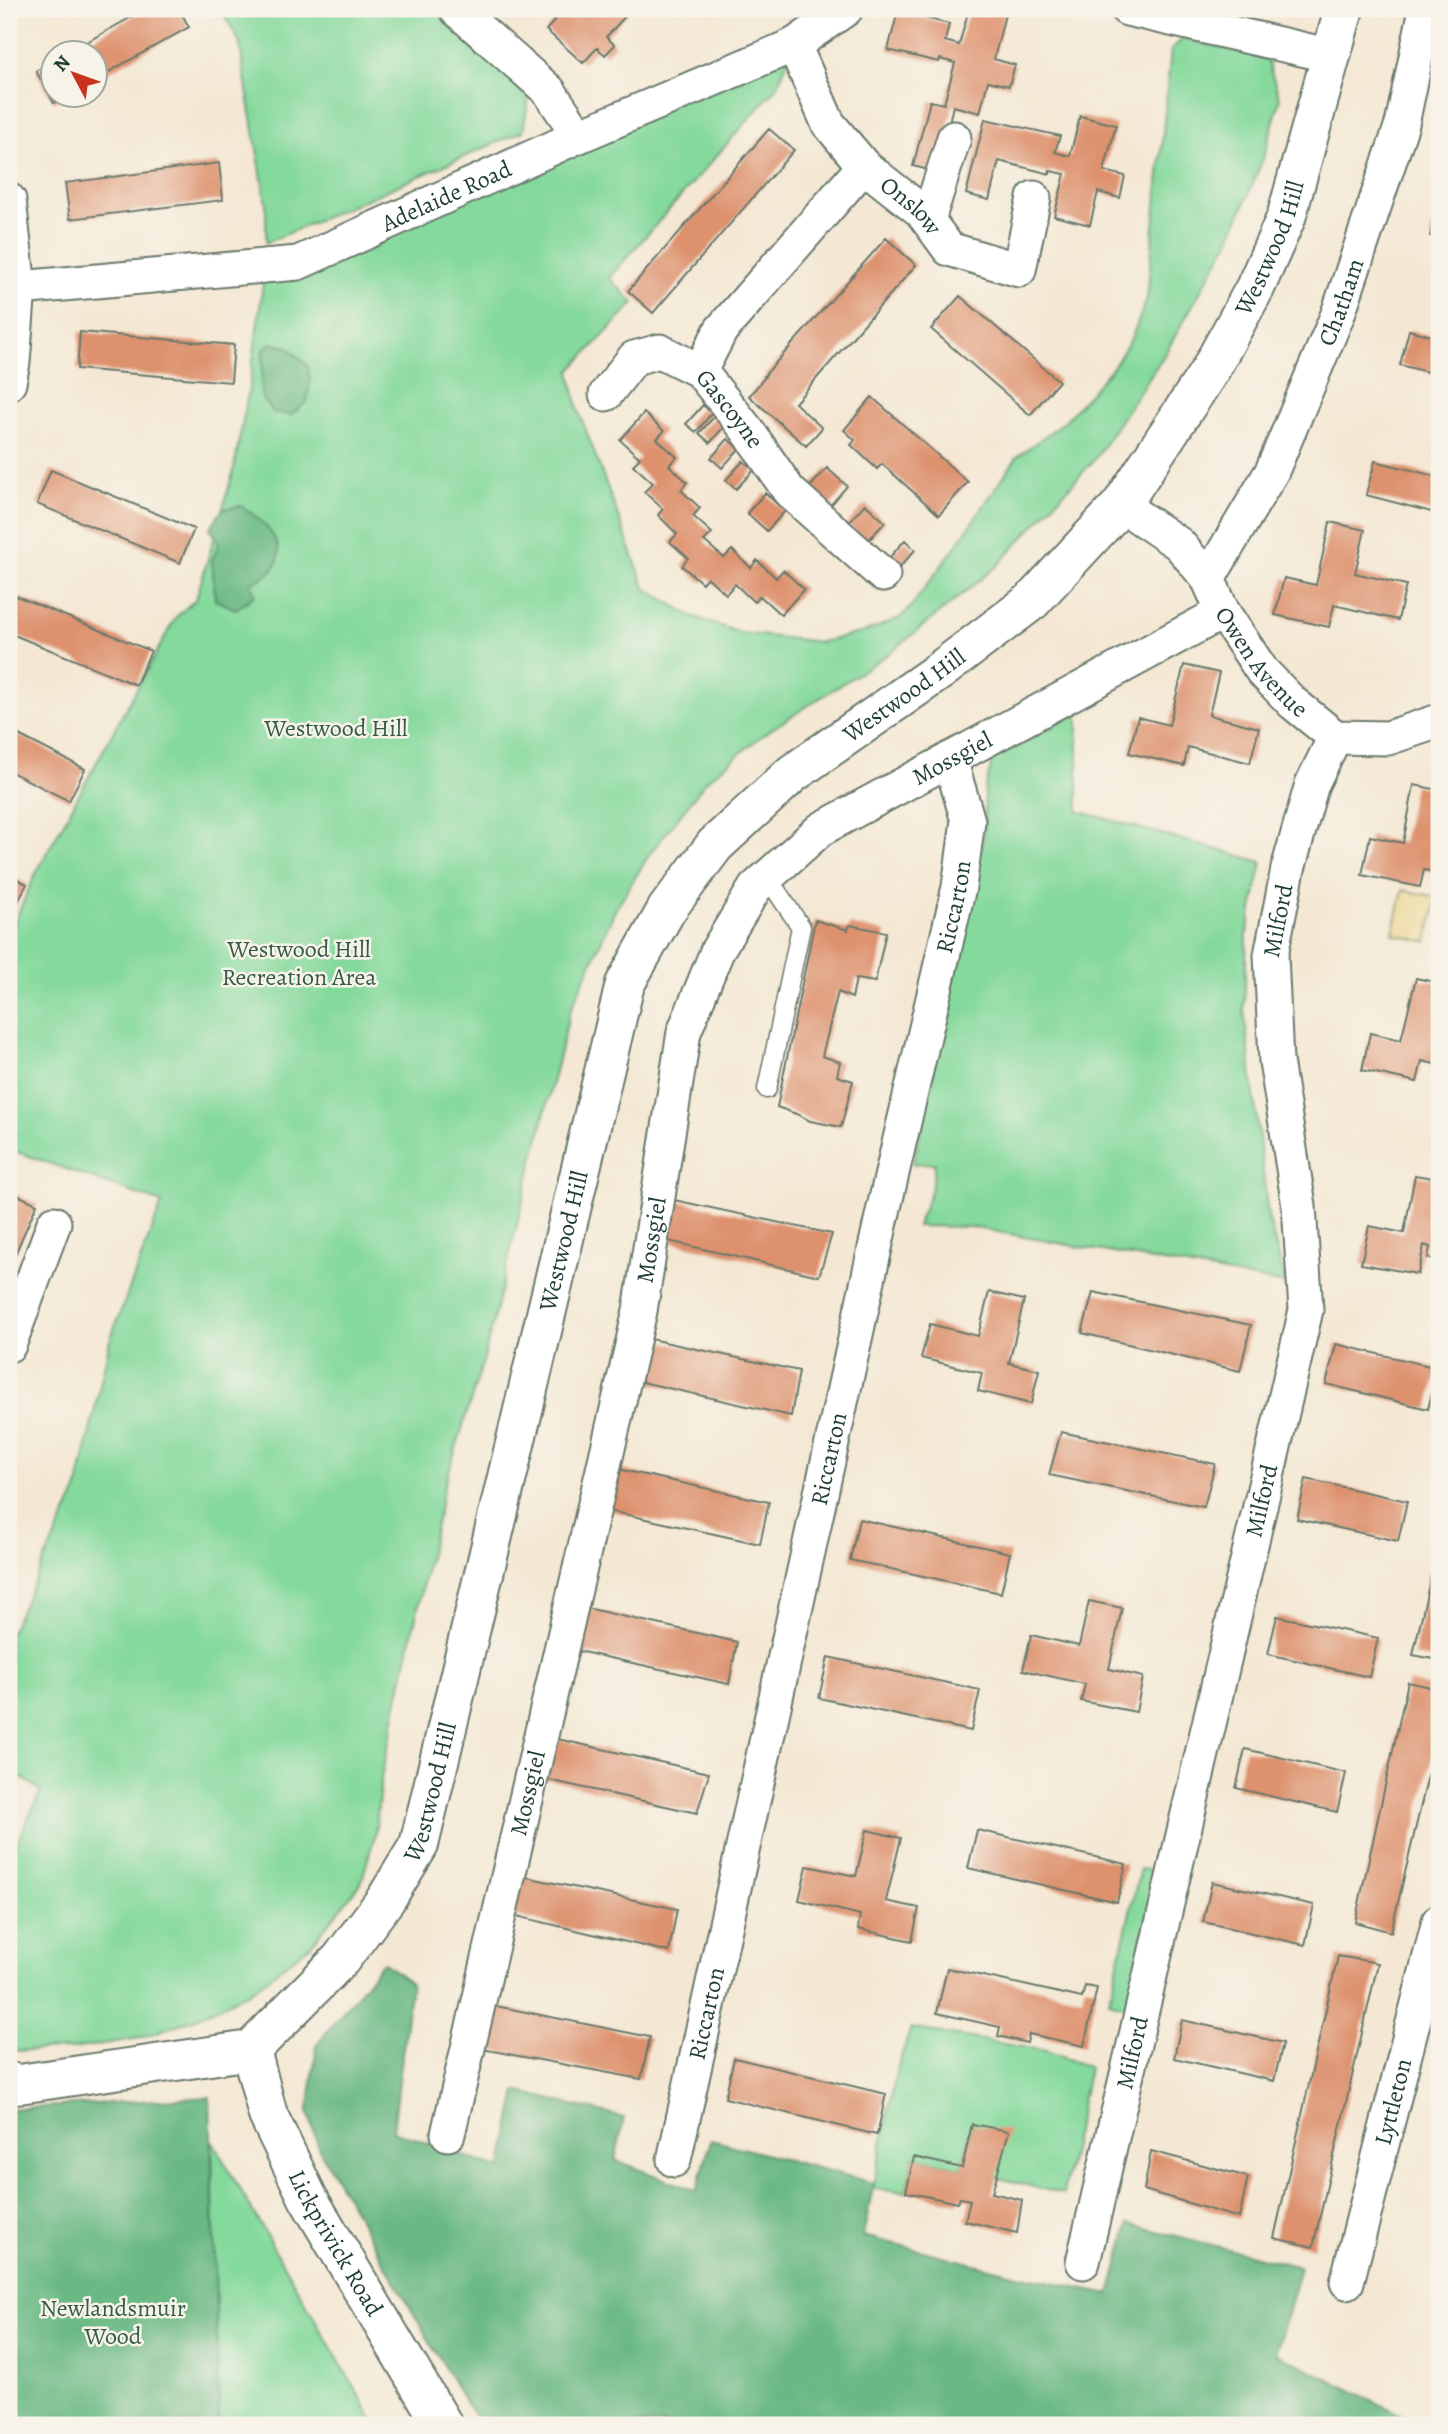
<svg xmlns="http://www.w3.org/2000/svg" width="1448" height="2434" font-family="Alegreya,serif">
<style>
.green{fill:#84d99c;stroke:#528b68;stroke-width:2}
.forest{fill:#6bb984;stroke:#457b5c;stroke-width:2}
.sand{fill:#eeda9e;stroke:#868c69;stroke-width:2}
.building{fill:#dd916d}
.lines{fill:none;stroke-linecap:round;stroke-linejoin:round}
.service-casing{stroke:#6a796c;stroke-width:21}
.minor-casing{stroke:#6a796c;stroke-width:37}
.tertiary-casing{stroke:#6a796c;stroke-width:42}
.service{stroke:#fff;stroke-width:18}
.minor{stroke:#fff;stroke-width:33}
.tertiary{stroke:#fff;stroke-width:38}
.labels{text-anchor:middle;stroke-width:5;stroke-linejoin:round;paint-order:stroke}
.street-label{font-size:24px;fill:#1f3d34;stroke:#f7f3e8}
.park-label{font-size:24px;fill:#335c49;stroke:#f7f3e8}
</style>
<rect width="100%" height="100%" fill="#f7f3e8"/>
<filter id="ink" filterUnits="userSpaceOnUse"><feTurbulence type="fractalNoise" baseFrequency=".0143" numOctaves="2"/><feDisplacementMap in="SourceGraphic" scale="14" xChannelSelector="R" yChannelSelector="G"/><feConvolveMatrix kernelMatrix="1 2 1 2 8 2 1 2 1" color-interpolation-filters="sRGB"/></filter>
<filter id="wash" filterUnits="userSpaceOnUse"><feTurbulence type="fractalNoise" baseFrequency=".00686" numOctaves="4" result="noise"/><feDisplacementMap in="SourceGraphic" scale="28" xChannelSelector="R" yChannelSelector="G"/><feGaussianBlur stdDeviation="1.57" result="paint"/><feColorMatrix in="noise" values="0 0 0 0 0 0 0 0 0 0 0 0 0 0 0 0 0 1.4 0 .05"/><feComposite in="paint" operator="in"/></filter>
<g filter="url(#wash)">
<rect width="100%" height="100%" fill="#f4e8d4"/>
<path class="green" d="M 221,9 L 437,9 L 530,92 L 523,131 L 266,243 L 266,203 L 239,41 Z
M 1183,38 L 1267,59 L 1280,99 L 1263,159 L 1229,241 L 1166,352 L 1095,459 L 997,566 L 890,653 L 764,734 L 707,780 L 649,855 L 615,910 L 570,1011 L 484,1358 L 444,1487 L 381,1778 L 375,1835 L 361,1883 L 311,1945 L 248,1993 L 194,2019 L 140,2038 L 72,2049 L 9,2051 L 9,1859 L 41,1791 L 9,1769 L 9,1635 L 77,1491 L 110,1340 L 162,1203 L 9,1149 L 9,934 L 35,875 L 176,617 L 196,599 L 233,473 L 250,383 L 265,268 L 794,45 L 777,87 L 609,278 L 634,303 L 570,371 L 578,409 L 645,588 L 692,616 L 740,633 L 821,642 L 865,632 L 900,618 L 910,608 L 956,546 L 1017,457 L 1065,421 L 1114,366 L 1132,337 L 1147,299 L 1171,50 Z
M 1078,713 L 1078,811 L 1262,862 L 1247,934 L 1244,1009 L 1268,1216 L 1286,1284 L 970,1227 L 917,1226 L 931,1191 L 935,1163 L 913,1164 L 984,836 L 985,788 L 993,759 Z
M 1140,1869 L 1157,1871 L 1127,2007 L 1109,2002 Z
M 911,2028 L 1046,2051 L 1089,2067 L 1063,2194 L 994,2177 L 972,2124 L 962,2168 L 914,2157 L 906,2192 L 873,2189 L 896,2072 Z
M 212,2141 L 376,2425 L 219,2425 Z"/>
<path class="forest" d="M 270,343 L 288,347 L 308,366 L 310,382 L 307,402 L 291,415 L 273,412 L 261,396 L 263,351 Z
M 241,506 C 274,526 301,563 251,583 L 255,595 L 236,609 L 215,600 L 212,560 L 219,543 L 210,528 L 223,509 Z
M 383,1962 L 411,1983 L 393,2131 L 501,2169 L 517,2091 L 624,2118 L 615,2160 L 697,2191 L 711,2140 L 874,2183 L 863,2236 L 1018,2275 L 1110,2294 L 1129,2224 L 1300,2267 L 1276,2353 L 1422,2425 L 482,2425 L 464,2401 L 319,2149 L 308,2111 L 317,2044 Z
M 210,2097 L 219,2425 L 9,2425 L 9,2109 Z"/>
<path class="sand" d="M 1403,890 L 1437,897 L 1427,942 L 1393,934 Z"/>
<g id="blocks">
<path class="building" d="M 146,9 L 179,9 L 189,27 L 94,80 L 94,52 L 69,52 Z
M 565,9 L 574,9 L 581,15 L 587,9 L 632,9 L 606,37 L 615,45 L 605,55 L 597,48 L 583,63 L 546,30 Z
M 969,9 L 985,9 L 1005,14 L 994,59 L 1015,65 L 1009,86 L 988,81 L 980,113 L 953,106 L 937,172 L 913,166 L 930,101 L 944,104 L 955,63 L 940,59 L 939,62 L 888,50 L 898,11 L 949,24 L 945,41 L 959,45 Z
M 52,62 L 52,94 L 69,94 L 54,103 L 36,71 Z
M 1080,116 L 1116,125 L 1104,171 L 1125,176 L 1120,198 L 1098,192 L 1090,225 L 1054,216 L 1065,174 L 1050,171 L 1050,174 L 999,161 L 989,200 L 966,194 L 985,119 L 1060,136 L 1055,152 L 1070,156 Z
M 769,129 L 794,150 L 653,313 L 628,291 Z
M 219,163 L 223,200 L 70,219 L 65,183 Z
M 1438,202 L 1439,202 L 1439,238 L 1430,236 Z
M 886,238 L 916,265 L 795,403 L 822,428 L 806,446 L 749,396 L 765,377 L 764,376 Z
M 960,296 L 1059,381 L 1030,415 L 931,329 Z
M 1409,330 L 1439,338 L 1439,375 L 1400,365 Z
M 80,332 L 234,345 L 231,382 L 77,369 Z
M 872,397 L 968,482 L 939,515 L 882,464 L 877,469 L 851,445 L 855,440 L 844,430 Z
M 703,405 L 712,413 L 696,432 L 686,424 Z
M 644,413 L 664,431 L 657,439 L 677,457 L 669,465 L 687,482 L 681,490 L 700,508 L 693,516 L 712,533 L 704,541 L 724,558 L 732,550 L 751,568 L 757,560 L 776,578 L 783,570 L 804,589 L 781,615 L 760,596 L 754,602 L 735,584 L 726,594 L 707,577 L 702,583 L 682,566 L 688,558 L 670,542 L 677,534 L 658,515 L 663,509 L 644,492 L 653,483 L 633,465 L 640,458 L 620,440 Z
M 716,415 L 726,424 L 710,443 L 699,433 Z
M 728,439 L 739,449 L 722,468 L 711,458 Z
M 743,461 L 754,470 L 736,489 L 726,480 Z
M 1375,461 L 1439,477 L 1439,514 L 1366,495 Z
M 827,468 L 847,486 L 830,506 L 809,488 Z
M 51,470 L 194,529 L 180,563 L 37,504 Z
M 765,493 L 785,511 L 767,531 L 747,513 Z
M 865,504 L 885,522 L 867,542 L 847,524 Z
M 1330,522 L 1365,530 L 1355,573 L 1406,585 L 1398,620 L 1334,605 L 1329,627 L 1275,615 L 1284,578 L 1316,585 Z
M 905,540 L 915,550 L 900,567 L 889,558 Z
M 9,593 L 151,651 L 136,685 L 9,633 Z
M 1184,665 L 1219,673 L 1209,715 L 1259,728 L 1250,763 L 1188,747 L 1184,766 L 1129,753 L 1138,717 L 1169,725 Z
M 9,730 L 85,769 L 69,801 L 9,771 Z
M 1414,785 L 1439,790 L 1439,873 L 1424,870 L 1420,887 L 1362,875 L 1370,836 L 1403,843 Z
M 9,875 L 27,884 L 9,919 Z
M 815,920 L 848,930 L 849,925 L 886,932 L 875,982 L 856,979 L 852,998 L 838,992 L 822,1056 L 840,1062 L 837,1076 L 853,1081 L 841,1127 L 810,1121 L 799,1115 L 777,1107 Z
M 1416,978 L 1439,983 L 1439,1065 L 1422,1061 L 1417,1082 L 1362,1070 L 1370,1033 L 1401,1040 Z
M 1415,1175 L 1439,1179 L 1439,1260 L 1428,1258 L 1430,1247 L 1424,1245 L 1418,1274 L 1361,1264 L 1369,1226 L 1404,1233 Z
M 9,1191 L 37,1204 L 9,1268 Z
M 674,1200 L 832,1234 L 819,1276 L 664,1240 Z
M 989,1292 L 1024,1300 L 1009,1363 L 1039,1370 L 1031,1404 L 978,1391 L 982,1373 L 921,1358 L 930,1324 L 978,1336 Z
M 1093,1292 L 1251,1325 L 1240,1371 L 1082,1333 Z
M 641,1337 L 799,1371 L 791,1416 L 633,1380 Z
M 1336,1344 L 1438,1368 L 1428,1409 L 1326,1384 Z
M 1061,1432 L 1215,1464 L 1204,1507 L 1049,1475 Z
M 613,1468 L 769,1502 L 760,1544 L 605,1510 Z
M 1306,1479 L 1407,1501 L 1398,1541 L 1297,1519 Z
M 859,1519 L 1010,1553 L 1001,1593 L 850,1560 Z
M 1438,1545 L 1439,1545 L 1439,1660 L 1413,1655 Z
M 1089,1601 L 1122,1608 L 1109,1669 L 1143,1677 L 1136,1712 L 1081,1701 L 1085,1684 L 1023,1670 L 1031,1635 L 1079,1646 Z
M 582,1607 L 737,1642 L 729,1684 L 573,1650 Z
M 1277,1616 L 1378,1638 L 1369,1677 L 1268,1654 Z
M 828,1657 L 980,1690 L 971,1731 L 819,1698 Z
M 1408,1682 L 1439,1689 L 1439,1729 L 1391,1932 L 1355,1922 Z
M 553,1738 L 709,1773 L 697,1813 L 544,1779 Z
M 1245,1749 L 1346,1773 L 1337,1812 L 1236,1788 Z
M 867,1830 L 901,1838 L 886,1901 L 919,1908 L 912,1941 L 858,1929 L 860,1915 L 799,1900 L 807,1866 L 856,1876 Z
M 977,1830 L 1126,1864 L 1117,1902 L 968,1868 Z
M 521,1876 L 677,1909 L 669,1952 L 512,1915 Z
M 1212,1882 L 1314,1905 L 1305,1945 L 1203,1922 Z
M 1338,1956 L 1378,1963 L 1313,2247 L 1274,2238 Z
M 947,1968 L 1082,1998 L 1085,1986 L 1097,1988 L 1084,2046 L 1029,2034 L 1027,2043 L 998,2036 L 1000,2027 L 937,2013 Z
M 491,2005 L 650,2037 L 641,2079 L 482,2049 Z
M 1182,2020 L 1283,2043 L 1274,2081 L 1174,2058 Z
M 734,2058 L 886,2094 L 877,2135 L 725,2098 Z
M 972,2124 L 1009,2131 L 992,2193 L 1022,2200 L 1017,2233 L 965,2221 L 970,2200 L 960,2198 L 958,2203 L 906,2192 L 914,2157 L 962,2168 Z
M 1151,2151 L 1248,2177 L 1239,2218 L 1144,2190 Z"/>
</g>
</g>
<g filter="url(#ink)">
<use href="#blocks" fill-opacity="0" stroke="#6a796c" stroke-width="2"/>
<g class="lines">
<g class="service-casing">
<path id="service" d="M 767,877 L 801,927 L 767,1089"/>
</g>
<g class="minor-casing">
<g id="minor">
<path d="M 456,9 L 549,91 L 579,136"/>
<path d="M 1127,9 L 1332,56"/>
<path id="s1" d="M 794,45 L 828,123 L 864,166 L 921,211 L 949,249 L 1019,270 L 1034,198"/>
<path id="s2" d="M 864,166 L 721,330 L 700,371 L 748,431 L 789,491 L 883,575"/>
<path d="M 9,200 L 19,288 L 13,362 L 9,383"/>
<path d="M 928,220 L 954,138"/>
<path id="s3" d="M 19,288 L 298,263 L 579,136 L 794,45 L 846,9"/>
<path d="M 606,394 L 634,358 L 660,351 L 700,371"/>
<path id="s4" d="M 1121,505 L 1179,544 L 1208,579 L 1223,612 L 1262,671 L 1293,703 L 1335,737 L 1388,738 L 1439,721"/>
<path id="s5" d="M 1208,579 L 1272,471 L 1338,314 L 1402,124 L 1426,9"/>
<path d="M 9,1345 L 54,1223"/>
<path id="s6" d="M 448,2134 L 640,1311 L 684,1032 L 718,949 L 755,888 L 821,829 L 1223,612"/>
<path id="s7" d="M 674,2160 L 883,1212 L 959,887 L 968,821 L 950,759"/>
<path id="s8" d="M 1083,2262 L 1306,1310 L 1299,1206 L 1276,1061 L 1271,955 L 1288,869 L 1312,784 L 1335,737"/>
<path id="s9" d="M 1347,2282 L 1439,1921"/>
</g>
</g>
<g class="tertiary-casing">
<g id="tertiary">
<path id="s10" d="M 251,2050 L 268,2115 L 308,2198 L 443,2425"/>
<path id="s11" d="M 9,2082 L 19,2084 L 251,2050 L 341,1959 L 386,1899 L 419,1845 L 625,984 L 667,909 L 715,845 L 792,774 L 938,672 L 1032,601 L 1121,505 L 1210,370 L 1255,288 L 1286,218 L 1344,9"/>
</g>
</g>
<use href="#service" class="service"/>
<use href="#minor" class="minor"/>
<use href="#tertiary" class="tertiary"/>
</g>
</g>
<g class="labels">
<g class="street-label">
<text dy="8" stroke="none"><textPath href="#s3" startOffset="443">Adelaide Road</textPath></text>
<text dy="8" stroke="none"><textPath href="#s1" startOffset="203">Onslow</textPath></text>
<text dy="8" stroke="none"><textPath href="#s11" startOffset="2392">Westwood Hill</textPath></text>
<text dy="8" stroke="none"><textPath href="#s5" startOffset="308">Chatham</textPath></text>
<text dy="8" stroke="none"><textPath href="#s2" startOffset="312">Gascoyne</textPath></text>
<text dy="8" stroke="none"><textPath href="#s4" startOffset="215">Owen Avenue</textPath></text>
<text dy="8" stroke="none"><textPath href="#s11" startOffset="1804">Westwood Hill</textPath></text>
<text dy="8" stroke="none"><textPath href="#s6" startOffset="1526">Mossgiel</textPath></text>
<text dy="8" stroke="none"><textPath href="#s7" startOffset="1284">Riccarton</textPath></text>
<text dy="8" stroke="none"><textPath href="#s8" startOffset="1370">Milford</textPath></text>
<text dy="8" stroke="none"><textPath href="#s6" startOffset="917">Mossgiel</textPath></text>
<text dy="8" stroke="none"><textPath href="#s11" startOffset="1132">Westwood Hill</textPath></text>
<text dy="8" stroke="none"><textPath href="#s7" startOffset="718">Riccarton</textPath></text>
<text dy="8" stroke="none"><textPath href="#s8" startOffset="782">Milford</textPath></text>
<text dy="8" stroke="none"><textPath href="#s11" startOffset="565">Westwood Hill</textPath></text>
<text dy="8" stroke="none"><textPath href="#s6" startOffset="350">Mossgiel</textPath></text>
<text dy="8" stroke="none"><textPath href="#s7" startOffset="150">Riccarton</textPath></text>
<text dy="8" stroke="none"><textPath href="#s8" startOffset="215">Milford</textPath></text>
<text dy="8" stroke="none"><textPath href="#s9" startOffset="186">Lyttleton</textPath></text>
<text dy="8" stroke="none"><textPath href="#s10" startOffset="212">Lickprivick Road</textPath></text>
</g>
<g class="park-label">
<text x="336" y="736">Westwood Hill</text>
<text x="299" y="957">Westwood Hill<tspan x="299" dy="28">Recreation Area</tspan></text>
<text x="113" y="2316">Newlandsmuir<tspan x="113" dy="28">Wood</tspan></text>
</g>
</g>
<rect width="1448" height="2434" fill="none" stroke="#f7f3e8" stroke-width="35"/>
<g transform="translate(74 74) rotate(311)"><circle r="33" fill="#f7f3e8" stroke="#a1aaa0" stroke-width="2"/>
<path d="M0-5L12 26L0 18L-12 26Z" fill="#c8321e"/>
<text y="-10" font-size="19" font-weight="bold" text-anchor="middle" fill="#1f3d34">N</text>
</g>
</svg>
